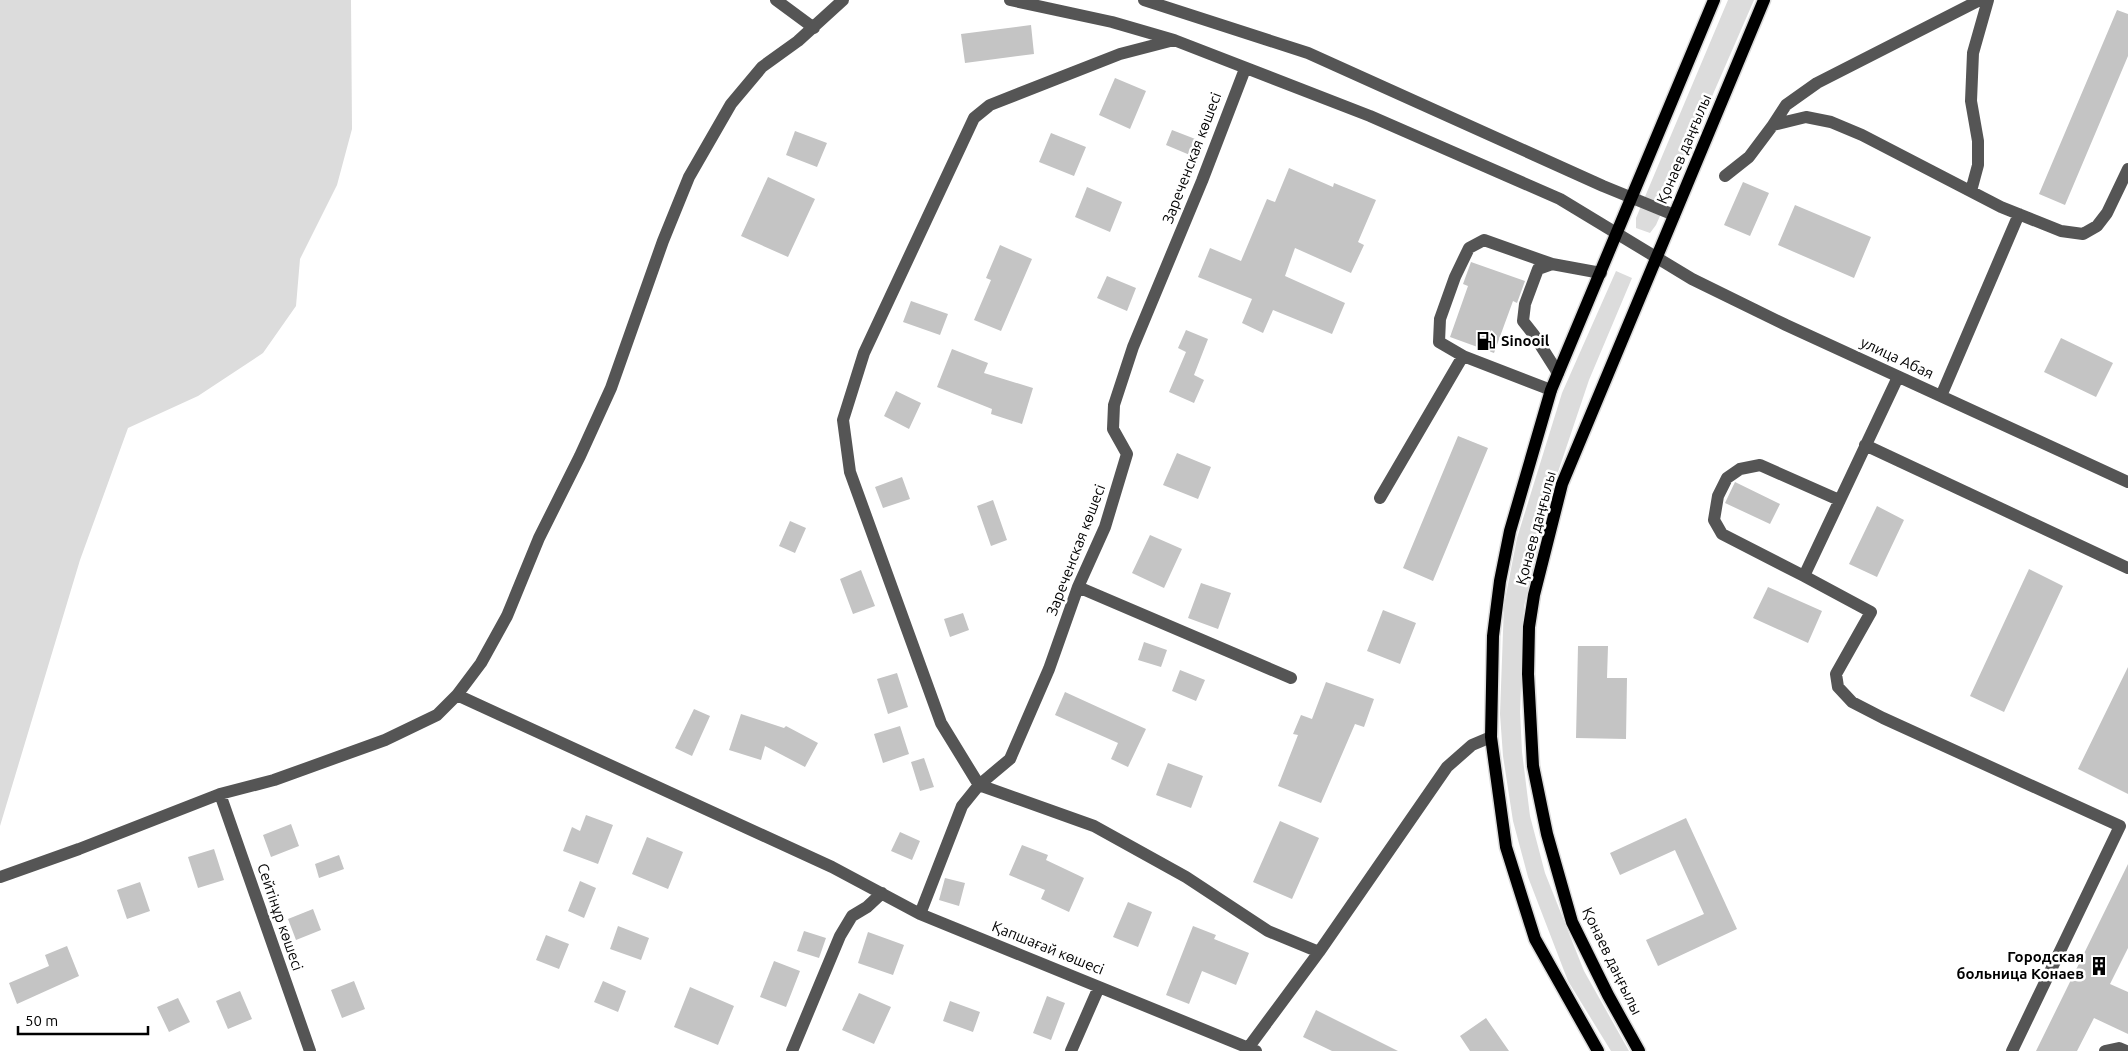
<svg xmlns="http://www.w3.org/2000/svg" width="2128" height="1051" font-family="Ubuntu,sans-serif">
<style>
.green{fill:#dcdcdc}
.building{fill:#c4c4c4}
.lines{fill:none;stroke-linecap:round;stroke-linejoin:round}
.major-casing{stroke:#dbdbdb;stroke-width:15}
.minor{stroke:#555;stroke-width:12}
.major{stroke:#000;stroke-width:12}
.labels{text-anchor:middle;stroke-width:5;stroke-linejoin:round;paint-order:stroke}
.street-label{font-size:15px;fill:#000;stroke:#fff}
.poi-label{font-size:15px;font-weight:bold;fill:#000;stroke:#fff;text-anchor:start}
</style>
<rect width="100%" height="100%" fill="#fff"/>
<path class="green" d="M 0,0 L 351,0 L 352,129 L 337,185 L 300,259 L 296,306 L 263,353 L 198,396 L 128,428 L 80,560 L 0,826 Z
M 1728,0 L 1754,0 L 1656,225 L 1650,233 L 1636,228 L 1636,218 Z
M 1616,271 L 1632,278 L 1589,380 L 1557,475 L 1524,606 L 1520,712 L 1522,752 L 1530,816 L 1545,873 L 1584,971 L 1629,1051 L 1611,1051 L 1568,981 L 1528,877 L 1513,821 L 1503,756 L 1500,714 L 1504,605 L 1517,538 L 1562,393 Z"/>
<path class="building" d="M 2117,10 L 2128,14 L 2128,56 L 2065,205 L 2039,194 Z
M 1031,25 L 1034,54 L 965,63 L 961,34 Z
M 1115,78 L 1146,91 L 1130,129 L 1099,115 Z
M 1172,130 L 1203,142 L 1197,158 L 1166,145 Z
M 795,131 L 827,143 L 817,167 L 786,155 Z
M 1051,133 L 1086,147 L 1074,176 L 1039,162 Z
M 1289,168 L 1333,187 L 1334,183 L 1376,200 L 1358,242 L 1364,245 L 1351,273 L 1295,248 L 1285,276 L 1345,303 L 1332,334 L 1273,310 L 1263,333 L 1242,323 L 1252,299 L 1198,277 L 1210,248 L 1241,261 L 1267,199 L 1275,202 Z
M 768,177 L 815,199 L 788,257 L 741,236 Z
M 1743,182 L 1769,193 L 1750,236 L 1724,225 Z
M 1087,187 L 1122,202 L 1110,232 L 1075,217 Z
M 1795,205 L 1871,237 L 1854,278 L 1778,245 Z
M 1000,245 L 1032,259 L 1001,331 L 974,320 L 991,280 L 986,278 Z
M 1471,262 L 1525,281 L 1517,303 L 1513,301 L 1494,353 L 1450,337 L 1468,286 L 1463,284 Z
M 1107,276 L 1136,288 L 1127,311 L 1097,298 Z
M 911,301 L 948,314 L 940,335 L 903,322 Z
M 1186,330 L 1208,339 L 1194,375 L 1204,380 L 1194,403 L 1169,392 L 1186,352 L 1178,348 Z
M 2061,338 L 2113,363 L 2096,397 L 2044,372 Z
M 952,349 L 988,363 L 984,373 L 1033,388 L 1022,424 L 991,414 L 992,409 L 937,387 Z
M 896,391 L 921,403 L 909,429 L 884,416 Z
M 1458,436 L 1488,448 L 1433,581 L 1403,568 Z
M 1177,453 L 1211,467 L 1198,499 L 1163,485 Z
M 902,477 L 910,499 L 883,508 L 875,487 Z
M 1735,482 L 1780,504 L 1770,524 L 1725,503 Z
M 993,500 L 1007,540 L 991,546 L 977,506 Z
M 1877,506 L 1904,520 L 1877,577 L 1849,564 Z
M 790,521 L 806,528 L 795,553 L 779,546 Z
M 1150,535 L 1182,549 L 1164,588 L 1132,573 Z
M 2029,569 L 2063,586 L 2004,712 L 1970,696 Z
M 861,570 L 875,606 L 853,614 L 840,579 Z
M 1201,583 L 1231,593 L 1218,629 L 1188,618 Z
M 1768,587 L 1822,611 L 1808,643 L 1753,618 Z
M 1383,610 L 1416,623 L 1400,664 L 1367,651 Z
M 963,613 L 969,630 L 950,637 L 944,619 Z
M 1144,642 L 1167,650 L 1161,667 L 1138,660 Z
M 1578,646 L 1608,646 L 1607,678 L 1627,678 L 1626,739 L 1576,738 Z
M 2128,667 L 2128,794 L 2078,769 Z
M 1180,670 L 1205,680 L 1196,701 L 1172,691 Z
M 897,673 L 908,707 L 888,714 L 877,679 Z
M 1326,682 L 1374,699 L 1364,727 L 1355,724 L 1321,803 L 1278,786 L 1298,735 L 1293,734 L 1301,715 L 1312,719 Z
M 1065,692 L 1146,729 L 1128,767 L 1111,759 L 1118,743 L 1055,715 Z
M 694,709 L 710,716 L 692,756 L 675,748 Z
M 741,714 L 784,728 L 786,726 L 818,743 L 805,767 L 765,746 L 761,760 L 729,750 Z
M 900,726 L 909,754 L 883,763 L 874,734 Z
M 924,758 L 934,787 L 920,791 L 911,762 Z
M 1168,763 L 1203,776 L 1191,808 L 1156,795 Z
M 586,815 L 613,825 L 598,864 L 563,851 L 572,827 L 580,831 Z
M 1686,818 L 1737,929 L 1658,966 L 1646,940 L 1704,914 L 1675,850 L 1620,875 L 1610,853 Z
M 1280,821 L 1319,838 L 1292,899 L 1253,882 Z
M 291,824 L 299,846 L 271,857 L 263,835 Z
M 900,832 L 920,841 L 912,860 L 891,851 Z
M 647,837 L 683,852 L 668,889 L 632,874 Z
M 1022,845 L 1048,855 L 1046,860 L 1084,878 L 1069,912 L 1041,899 L 1045,890 L 1009,875 Z
M 214,849 L 224,880 L 198,888 L 188,857 Z
M 339,855 L 344,869 L 319,878 L 315,864 Z
M 2128,864 L 2128,948 L 2110,984 L 2128,992 L 2128,1034 L 2094,1018 L 2077,1051 L 2036,1051 Z
M 945,878 L 965,883 L 959,906 L 939,900 Z
M 580,881 L 596,888 L 584,918 L 568,911 Z
M 140,882 L 150,911 L 127,919 L 117,890 Z
M 1128,902 L 1152,912 L 1138,947 L 1113,937 Z
M 313,909 L 321,930 L 296,940 L 288,919 Z
M 618,926 L 649,938 L 641,960 L 610,949 Z
M 1193,926 L 1216,935 L 1214,939 L 1249,953 L 1236,985 L 1202,971 L 1189,1004 L 1166,995 Z
M 804,931 L 826,938 L 819,958 L 797,951 Z
M 868,932 L 904,945 L 893,975 L 858,963 Z
M 546,935 L 569,944 L 559,969 L 536,960 Z
M 67,946 L 79,976 L 17,1004 L 9,983 L 49,966 L 45,955 Z
M 774,961 L 800,971 L 786,1007 L 760,997 Z
M 354,981 L 365,1009 L 342,1018 L 331,990 Z
M 603,981 L 626,991 L 618,1012 L 594,1002 Z
M 690,987 L 734,1006 L 718,1045 L 674,1027 Z
M 240,991 L 252,1019 L 228,1029 L 216,1001 Z
M 859,993 L 891,1007 L 874,1044 L 842,1030 Z
M 1047,996 L 1065,1003 L 1051,1040 L 1033,1033 Z
M 178,998 L 190,1022 L 169,1032 L 157,1007 Z
M 950,1001 L 980,1012 L 973,1032 L 943,1021 Z
M 1316,1010 L 1398,1051 L 1332,1051 L 1303,1037 Z
M 1486,1018 L 1509,1051 L 1470,1051 L 1460,1036 Z"/>
<g class="lines">
<g class="major-casing">
<path id="major" d="M 1598,1051 L 1535,939 L 1506,847 L 1491,737 L 1493,636 L 1500,581 L 1510,531 L 1551,390 L 1714,0
M 1639,1051 L 1608,995 L 1572,922 L 1547,834 L 1533,766 L 1528,674 L 1529,627 L 1534,595 L 1562,484 L 1764,0"/>
</g>
<path class="minor" d="M 776,0 L 814,28
M 1010,0 L 1112,22 L 1174,40 L 1370,116 L 1560,199 L 1692,279 L 1786,325 L 2128,482
M 1144,0 L 1308,53 L 1603,186 L 1674,215
M 1174,40 L 1120,54 L 990,105 L 974,118 L 864,353 L 843,420 L 850,472 L 941,723 L 979,785 L 1094,826 L 1186,877 L 1268,931 L 1319,952
M 1773,125 L 1786,105 L 1817,83 L 1980,0
M 1725,176 L 1749,157 L 1773,125 L 1806,117 L 1831,122 L 1862,135 L 2001,207 L 2061,231 L 2083,234 L 2097,226 L 2107,213 L 2128,169
M 1971,191 L 1978,165 L 1978,141 L 1971,101 L 1973,53 L 1988,0
M 1558,373 L 1534,335 L 1523,321 L 1525,304 L 1538,269 L 1552,264 L 1601,273
M 1898,377 L 1804,576 L 1871,612 L 1836,674 L 1838,687 L 1852,702 L 1883,718 L 2120,826 L 2012,1051
M 1551,390 L 1463,356 L 1439,342 L 1440,319 L 1455,277 L 1469,248 L 1484,240 L 1552,264
M 1941,396 L 2019,214
M 1865,445 L 2128,568
M 1380,498 L 1463,356
M 1804,576 L 1722,534 L 1714,520 L 1718,496 L 1727,478 L 1740,469 L 1760,465 L 1839,500
M 1078,587 L 1291,678
M 457,695 L 832,867 L 920,914 L 1256,1051
M 220,794 L 310,1051
M 0,877 L 79,849 L 220,794 L 274,780 L 385,740 L 437,715 L 457,695 L 481,663 L 507,616 L 539,538 L 580,456 L 611,388 L 663,241 L 689,177 L 731,104 L 762,67 L 798,41 L 843,0
M 920,914 L 962,806 L 979,785 L 1010,759 L 1049,669 L 1078,587 L 1105,527 L 1127,454 L 1113,429 L 1114,405 L 1133,347 L 1202,181 L 1245,69
M 1248,1048 L 1319,952 L 1447,767 L 1472,745 L 1491,737
M 792,1051 L 840,936 L 852,916 L 867,907 L 882,893
M 1071,1051 L 1099,987
M 2105,1051 L 2119,1048 L 2126,1051"/>
<use href="#major" class="major"/>
</g>
<defs>
<g id="fuel-bare" transform="scale(1.5)"><path d="M-5.5-6h7V0h2V4h1.3V-2.5L3-4.5l.8-.8L6-3V5H2.5V1h-1V6h-7ZM-4.2-4.7v3.2H.2V-4.7Z" fill="#000" stroke="#fff" stroke-width="2.5" paint-order="stroke"/></g>
<g id="building-bare" transform="scale(1.5)"><path d="M-4-6H4V6H1V3H-1V6H-4ZM-2.5-4.3h1.7v1.8h-1.7ZM.8-4.3h1.7v1.8H.8ZM-2.5-1h1.7V.8h-1.7ZM.8-1h1.7V.8H.8Z" fill="#000" stroke="#fff" stroke-width="2.5" paint-order="stroke"/></g>
</defs>
<g fill-rule="evenodd">
<use href="#fuel-bare" x="1486" y="341"/>
<use href="#building-bare" x="2099" y="966"/>
</g>
<g class="labels">
<g class="street-label">
<text transform="translate(1684 149) rotate(-67)" y="5">Қонаев даңғылы</text>
<text transform="translate(1192 158) rotate(-69)" y="5">Зареченская көшесі</text>
<text transform="translate(1897 358) rotate(25)" y="5">улица Абая</text>
<text transform="translate(1536 528) rotate(-75)" y="5">Қонаев даңғылы</text>
<text transform="translate(1076 550) rotate(-69)" y="5">Зареченская көшесі</text>
<text transform="translate(280 917) rotate(71)" y="5">Сейтінұр көшесі</text>
<text transform="translate(1048 948) rotate(22)" y="5">Қапшағай көшесі</text>
<text transform="translate(1612 961) rotate(64)" y="5">Қонаев даңғылы</text>
</g>
<g class="poi-label">
<text x="1501" y="346">Sinooil</text>
<text x="2084" y="962" text-anchor="end">Городская<tspan x="2084" dy="17">больница Конаев</tspan></text>
</g>
</g>
<path d="M18 1026v8h130v-8" fill="none" stroke="#000000" stroke-width="2.5"/>
<text x="25" y="1026" font-size="15" fill="#000000" stroke="#ffffff" stroke-width="4" paint-order="stroke">50 m</text>
</svg>
